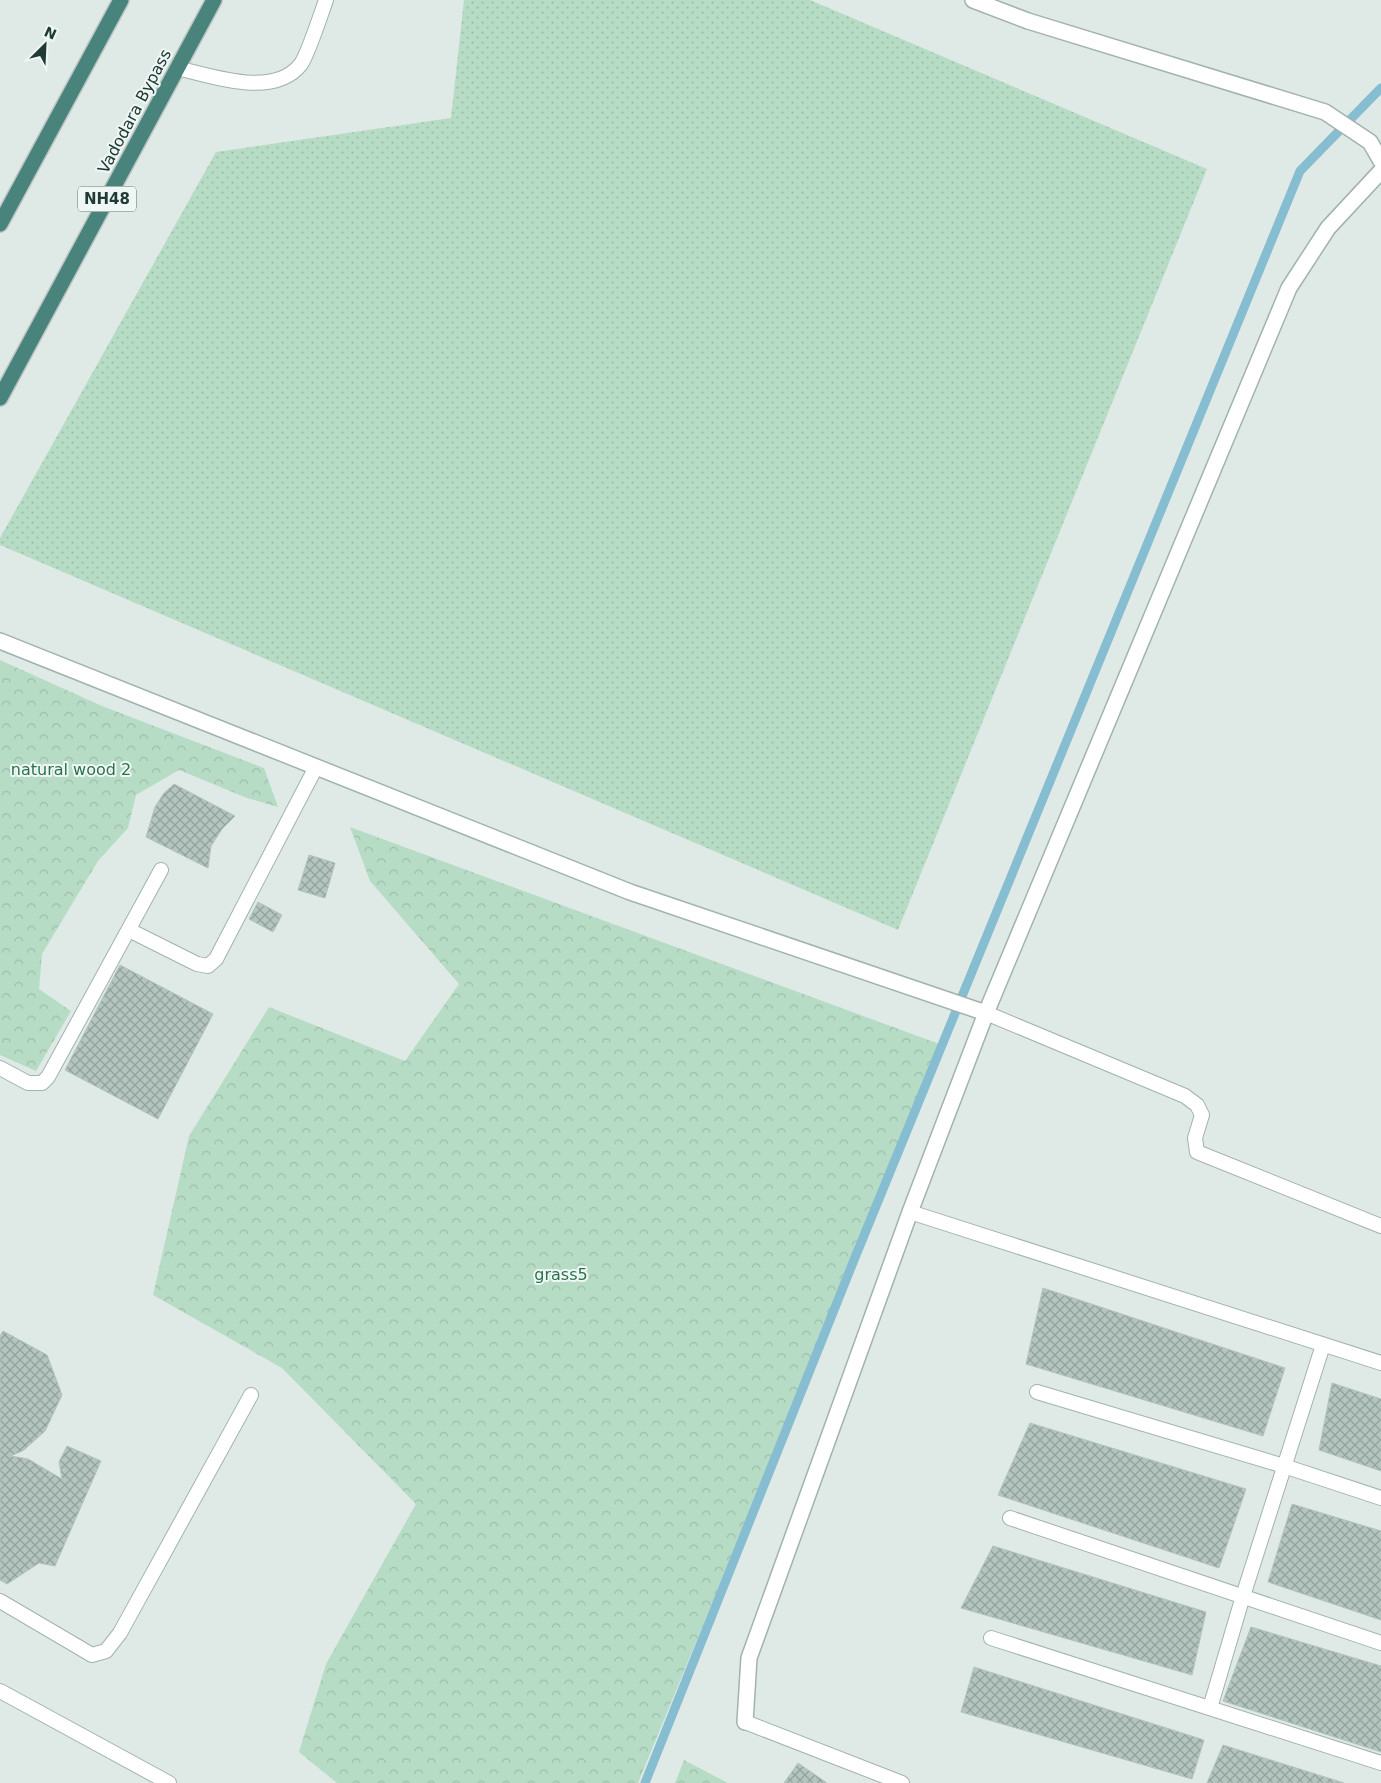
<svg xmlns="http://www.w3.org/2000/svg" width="1381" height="1783" font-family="'DejaVu Sans',sans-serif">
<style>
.grass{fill:url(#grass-dots)}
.forest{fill:url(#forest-crowns)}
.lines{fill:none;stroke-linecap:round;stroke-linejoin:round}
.stream{stroke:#86bdd0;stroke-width:9}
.building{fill:url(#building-cross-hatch);stroke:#b2c4be}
.service-casing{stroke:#a2b2ae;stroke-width:16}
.minor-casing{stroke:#a2b2ae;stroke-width:18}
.trunk-casing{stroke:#bcc4c3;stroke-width:18}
.service{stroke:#fff;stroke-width:14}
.minor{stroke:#fff;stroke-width:15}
.trunk{stroke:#48847c;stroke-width:15}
.labels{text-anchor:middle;stroke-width:4;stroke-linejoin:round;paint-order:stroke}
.shield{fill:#eff7f4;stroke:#5e736f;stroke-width:1}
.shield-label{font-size:15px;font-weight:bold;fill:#203a36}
.street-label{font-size:16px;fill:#203a36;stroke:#eff7f4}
.park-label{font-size:16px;fill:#2a714d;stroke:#eff7f4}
</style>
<defs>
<pattern id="grass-dots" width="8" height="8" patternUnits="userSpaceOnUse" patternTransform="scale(1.25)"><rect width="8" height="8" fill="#b7dcc5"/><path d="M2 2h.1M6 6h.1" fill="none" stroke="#9dbeaa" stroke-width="1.8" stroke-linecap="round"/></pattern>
<pattern id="forest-crowns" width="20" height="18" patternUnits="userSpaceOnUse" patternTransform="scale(1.25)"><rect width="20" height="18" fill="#b7dcc5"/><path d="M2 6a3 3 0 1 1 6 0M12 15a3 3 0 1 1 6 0" fill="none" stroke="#9dbeaa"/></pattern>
<pattern id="building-cross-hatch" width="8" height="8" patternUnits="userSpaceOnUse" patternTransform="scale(1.25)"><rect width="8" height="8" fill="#b4c5c0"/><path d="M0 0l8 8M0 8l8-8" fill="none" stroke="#92a19d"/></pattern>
</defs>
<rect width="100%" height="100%" fill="#dfeae7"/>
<path class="grass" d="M 464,0 L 810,0 L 1207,169 L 898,930 L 0,545 L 0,538 L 216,152 L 451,118 Z"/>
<path class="forest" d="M 0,660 L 102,706 L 264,768 L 278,807 L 247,798 L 179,770 L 136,795 L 128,828 L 98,861 L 42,954 L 39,989 L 71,1011 L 36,1071 L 0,1055 Z
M 350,827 L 942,1045 L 638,1783 L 337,1783 L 299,1752 L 326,1664 L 416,1504 L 282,1368 L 153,1295 L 189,1136 L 269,1007 L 405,1061 L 459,984 L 370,881 Z
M 684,1760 L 728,1783 L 675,1783 Z"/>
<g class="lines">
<path class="stream" d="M 645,1783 L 854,1260 L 1300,171 L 1381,88"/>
</g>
<path class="building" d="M 174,784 L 235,816 L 222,829 L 211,846 L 208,868 L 146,837 L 155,807 L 164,793 Z
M 309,855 L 335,863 L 325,898 L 298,890 Z
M 258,902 L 282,915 L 273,932 L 249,919 Z
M 120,965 L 213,1014 L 158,1119 L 65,1070 Z
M 1043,1288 L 1285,1368 L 1263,1436 L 1026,1364 Z
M 3,1331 L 47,1355 L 62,1395 L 45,1431 L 24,1450 L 11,1456 L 28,1459 L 62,1479 L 59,1462 L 67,1446 L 101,1461 L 55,1566 L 39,1563 L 7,1584 L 0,1580 L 0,1336 Z
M 1332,1383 L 1381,1399 L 1381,1471 L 1319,1450 Z
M 1030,1423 L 1246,1489 L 1219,1568 L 998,1495 Z
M 1292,1504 L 1381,1531 L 1381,1620 L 1268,1582 Z
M 993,1546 L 1206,1612 L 1192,1675 L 961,1608 Z
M 1251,1627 L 1381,1666 L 1381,1752 L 1223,1701 Z
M 974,1667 L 1204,1740 L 1192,1779 L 961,1712 Z
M 1223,1745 L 1344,1783 L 1207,1783 Z
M 798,1763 L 827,1783 L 784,1783 Z"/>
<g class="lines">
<g class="service-casing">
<path id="service" d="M 177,68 C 212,76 274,99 301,64 C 308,54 321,14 326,0
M 129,930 L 197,964 L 208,966 L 216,959 L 316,767
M 986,1013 L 1185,1096 L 1197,1105 L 1202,1115 L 1195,1138 L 1197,1152 L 1381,1226
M 0,1068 L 28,1083 L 42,1083 L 48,1077 L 161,870
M 910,1212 L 1381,1363
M 1037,1392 L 1284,1466 L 1381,1498
M 1010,1518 L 1381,1643
M 0,1601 L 92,1655 L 106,1651 L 120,1633 L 251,1395
M 991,1638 L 1381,1763
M 0,1691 L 169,1783
M 1210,1708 L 1243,1596 L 1323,1345
M 745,1722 L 902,1783"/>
</g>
<g class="minor-casing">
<path id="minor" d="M 973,0 L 1028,21 L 1325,112 L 1370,142 L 1381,161
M 0,641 L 630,892 L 986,1013
M 745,1722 L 749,1658 L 910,1212 L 986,1013 L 1289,288 L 1328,228 L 1381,171"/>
</g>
<g class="trunk-casing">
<path id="trunk" d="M 0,224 L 121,0
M 0,398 L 214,0"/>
</g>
<use href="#service" class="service"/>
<use href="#minor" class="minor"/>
<use href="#trunk" class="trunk"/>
</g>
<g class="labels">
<rect class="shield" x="78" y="186.5" width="58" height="25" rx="4"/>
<g class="shield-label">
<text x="107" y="204">NH48</text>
</g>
<g class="street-label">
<text transform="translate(134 111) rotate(-62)" y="6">Vadodara Bypass</text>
</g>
<g class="park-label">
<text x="71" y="775">natural wood 2</text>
<text x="561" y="1280">grass5</text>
</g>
</g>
<g transform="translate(45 45) rotate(24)" stroke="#eff7f4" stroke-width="4" paint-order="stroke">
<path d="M0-4L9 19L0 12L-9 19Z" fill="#203a36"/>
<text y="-8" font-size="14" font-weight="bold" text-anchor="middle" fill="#203a36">N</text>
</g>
</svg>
